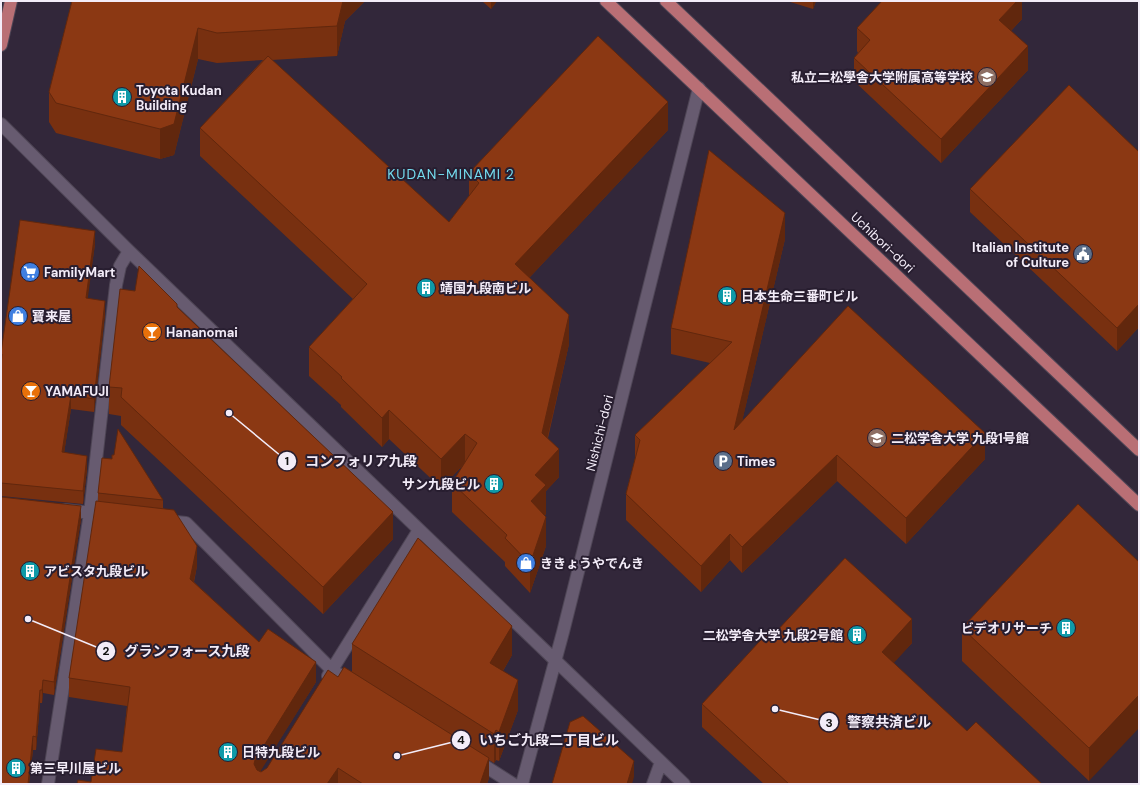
<svg xmlns="http://www.w3.org/2000/svg" width="1140" height="785" font-family="'DM Sans','Noto Sans JP',sans-serif">
<style>
.lines{fill:none;stroke-linecap:round;stroke-linejoin:round}
.minor-casing{stroke:#4e4555;stroke-width:14}
.major-casing{stroke:#4e4555;stroke-width:14}
.minor{stroke:#675b70;stroke-width:12}
.major{stroke:#b96f75;stroke-width:12}
.wall{fill:#783010}
.shaded-wall{fill:#61270d}
.building{fill:#8b3813;stroke:#61270d}
.labels{text-anchor:middle;stroke-width:4;stroke-linejoin:round;paint-order:stroke}
.poi-label{font-size:13px;font-weight:bold;fill:#f3ecf8;stroke:#281e30;text-anchor:start}
.street-label{font-size:13px;fill:#f3ecf8;stroke:#281e30}
.neighbourhood-label{font-size:14px;letter-spacing:1px;fill:#74dcef;stroke:#281e30}
.leader{fill:none;stroke:#f3ecf8;stroke-width:1.5}
.callout-dot{fill:#f3ecf8;stroke:#281e30;stroke-width:1.5}
.mark-label{font-size:12px;text-anchor:middle;font-weight:bold;fill:#111}
.callout-label{font-size:14px;text-anchor:middle;font-weight:bold;fill:#f3ecf8;stroke:#281e30;stroke-width:4;stroke-linejoin:round;paint-order:stroke}
</style>
<rect width="100%" height="100%" fill="#32273a"/>
<g class="lines">
<g class="minor-casing">
<path id="minor" d="M 1,124 L 129,251 L 684,784
M 65,510 L 110,515
M 166,521 L 186,523 L 332,670 L 353,683
M 328,676 L 419,530
M 477,761 L 513,784
M 48,784 L 90,513 L 116,285 L 120,266 L 129,251
M 522,784 L 563,632 L 699,88
M 653,784 L 661,762"/>
</g>
<g class="major-casing">
<path id="major" d="M 606,1 L 1139,505
M 666,1 L 1139,450
M 1,45 L 11,1"/>
</g>
<use href="#minor" class="minor"/>
<use href="#major" class="major"/>
</g>
<path class="wall" d="M 72,1 L 365,1 L 345,21 L 337,56 L 272,60 L 449,222 L 469,196 L 469,173 L 668,130 L 529,278 L 569,344 L 548,438 L 559,477 L 546,491 L 546,514 L 544,516 L 546,546 L 530,593 L 505,566 L 505,562 L 452,512 L 452,483 L 464,464 L 441,488 L 389,439 L 382,447 L 341,407 L 341,405 L 309,376 L 309,347 L 353,299 L 200,156 L 200,128 L 263,60 L 217,63 L 198,59 L 174,155 L 160,159 L 56,133 L 49,122 L 49,92 Z
M 482,1 L 497,1 L 491,9 Z
M 787,1 L 816,1 L 813,9 Z
M 1022,1 L 1022,19 L 1011,31 L 1028,70 L 941,163 L 854,81 L 854,58 L 858,53 L 857,51 L 857,28 Z
M 1139,152 L 1139,327 L 1117,351 L 970,212 L 970,189 Z
M 785,239 L 742,421 L 985,459 L 906,544 L 837,481 L 742,573 L 730,560 L 701,592 L 626,520 L 626,494 L 635,459 L 635,435 L 710,363 L 671,354 L 671,328 Z
M 95,244 L 87,299 L 105,314 L 94,412 L 71,409 L 64,453 L 87,469 L 83,504 L 1,496 L 1,353 Z
M 177,307 L 393,539 L 323,614 L 121,425 L 121,416 L 109,414 L 109,387 Z
M 98,493 L 163,500 L 163,508 L 197,566 L 194,582 L 259,642 L 316,682 L 260,771 L 261,772 L 267,768 L 338,677 L 352,672 L 352,644 L 512,655 L 503,671 L 518,710 L 499,761 L 496,760 L 494,763 L 489,760 L 489,778 L 487,784 L 77,784 L 91,782 L 122,752 L 127,706 L 69,697 L 69,678 L 98,501 Z
M 81,519 L 54,695 L 43,693 L 42,703 L 40,703 L 36,750 L 33,750 L 29,784 L 1,784 Z
M 1139,562 L 1089,781 L 962,661 L 962,628 Z
M 774,634 L 912,643 L 893,663 L 967,731 L 1042,784 L 764,784 L 702,727 L 702,704 Z"/>
<path class="shaded-wall" d="M 343,1 L 365,1 L 345,21 L 337,56 L 337,26 Z
M 491,1 L 497,1 L 491,9 Z
M 813,1 L 816,1 L 813,9 Z
M 1017,1 L 1022,1 L 1022,19 L 999,43 L 999,20 Z
M 198,28 L 198,59 L 174,155 L 160,159 L 160,129 Z
M 1028,46 L 1028,70 L 941,163 L 941,139 Z
M 668,102 L 668,130 L 515,293 L 515,264 Z
M 785,213 L 785,239 L 734,456 L 734,430 Z
M 95,231 L 95,244 L 86,312 L 86,298 Z
M 105,301 L 105,314 L 94,412 L 94,399 Z
M 1139,304 L 1139,327 L 1117,351 L 1117,328 Z
M 569,315 L 569,344 L 542,461 L 542,433 Z
M 71,395 L 71,409 L 62,466 L 62,452 Z
M 389,410 L 389,439 L 382,447 L 382,418 Z
M 985,433 L 985,459 L 906,544 L 906,518 Z
M 465,434 L 465,463 L 441,488 L 441,459 Z
M 559,449 L 559,477 L 546,491 L 546,514 L 531,530 L 531,501 L 535,475 Z
M 837,455 L 837,481 L 742,573 L 742,547 Z
M 87,456 L 87,469 L 83,504 L 83,491 Z
M 81,506 L 81,519 L 54,695 L 54,682 Z
M 393,512 L 393,539 L 323,614 L 323,587 Z
M 546,517 L 546,546 L 530,593 L 530,564 Z
M 730,534 L 730,560 L 701,592 L 701,566 Z
M 197,546 L 197,566 L 190,598 L 190,579 Z
M 912,619 L 912,643 L 882,676 L 882,652 Z
M 512,626 L 512,655 L 490,693 L 490,663 Z
M 316,662 L 316,682 L 255,780 L 254,764 L 255,760 Z
M 43,680 L 43,693 L 42,703 L 42,690 Z
M 518,680 L 518,710 L 499,761 L 499,732 Z
M 40,690 L 40,703 L 36,750 L 36,737 Z
M 1139,695 L 1139,728 L 1089,781 L 1089,748 Z
M 496,730 L 496,760 L 494,763 L 494,734 Z
M 33,736 L 33,750 L 29,784 L 28,784 Z
M 489,758 L 489,778 L 487,784 L 480,784 Z
M 634,761 L 634,777 L 632,784 L 627,784 Z
M 338,768 L 338,784 L 327,784 Z"/>
<path class="building" d="M 72,1 L 343,1 L 337,26 L 217,33 L 198,28 L 174,124 L 160,129 L 56,103 L 49,92 Z
M 882,1 L 1017,1 L 999,20 L 1028,46 L 941,139 L 854,58 L 870,40 L 857,28 Z
M 598,36 L 668,102 L 515,264 L 569,315 L 542,433 L 559,449 L 535,475 L 546,485 L 531,501 L 546,517 L 530,564 L 505,538 L 507,535 L 452,483 L 477,443 L 465,434 L 441,459 L 389,410 L 382,418 L 341,378 L 342,377 L 309,347 L 367,284 L 200,128 L 268,56 L 449,222 L 479,183 L 469,173 Z
M 1069,85 L 1139,152 L 1139,304 L 1117,328 L 970,189 Z
M 709,150 L 785,213 L 734,430 L 848,306 L 985,433 L 906,518 L 837,455 L 742,547 L 730,534 L 701,566 L 626,494 L 640,440 L 635,435 L 732,342 L 671,328 Z
M 20,220 L 95,231 L 86,298 L 105,301 L 94,399 L 71,395 L 62,452 L 87,456 L 83,491 L 1,483 L 1,365 L 2,354 L 1,354 L 1,353 Z
M 139,266 L 177,304 L 177,307 L 393,512 L 323,587 L 121,397 L 122,388 L 109,387 L 120,289 L 135,291 Z
M 118,429 L 163,500 L 98,493 L 102,458 L 112,459 L 112,455 L 114,455 Z
M 1,497 L 81,506 L 54,682 L 43,680 L 42,690 L 40,690 L 36,737 L 33,736 L 28,784 L 1,784 Z
M 96,501 L 174,510 L 197,546 L 190,579 L 259,642 L 268,629 L 316,662 L 255,760 L 254,764 L 257,770 L 261,772 L 267,768 L 328,670 L 338,677 L 344,667 L 489,758 L 480,784 L 363,784 L 338,768 L 327,784 L 77,784 L 78,780 L 91,782 L 96,749 L 122,752 L 130,687 L 69,678 Z
M 1078,504 L 1139,562 L 1139,695 L 1089,748 L 962,628 Z
M 418,538 L 512,626 L 490,663 L 518,680 L 499,732 L 496,730 L 494,734 L 352,644 Z
M 845,558 L 912,619 L 882,652 L 967,731 L 976,722 L 1042,784 L 789,784 L 702,704 L 770,630 L 774,634 Z
M 583,716 L 634,761 L 627,784 L 552,784 L 570,722 Z"/>
<defs>
<g id="school-disc" transform="scale(1)"><circle r="9.5" fill="#8d6e63" stroke="#281e30"/><path d="M0-5L7-2L0 1L-7-2ZM-4 1L0 2.5L4 1V4Q0 6-4 4Z" fill="#fff"/></g>
<g id="building-disc" transform="scale(1)"><circle r="9.5" fill="#0f9aa8" stroke="#281e30"/><path d="M-4-6H4V6H1V3H-1V6H-4ZM-2.5-4.3h1.7v1.8h-1.7ZM.8-4.3h1.7v1.8H.8ZM-2.5-1h1.7V.8h-1.7ZM.8-1h1.7V.8H.8Z" fill="#fff"/></g>
<g id="civic-disc" transform="scale(1)"><circle r="9.5" fill="#5c6f8a" stroke="#281e30"/><path d="M-.6-6.5H3V-4.5H.6V-3L4-1V1h2V6H-6V1h2V-1L-.6-3ZM-1.2 2.5V6h2.4V2.5Z" fill="#fff"/></g>
<g id="supermarket-disc" transform="scale(1)"><circle r="9.5" fill="#3f7fe0" stroke="#281e30"/><path d="M-6-5.5h2.5l.6 2H6L4.5 2H-2.5L-4.4-4H-6ZM-1.5 3.2a1.3 1.3 0 1 0 .1 0ZM3 3.2a1.3 1.3 0 1 0 .1 0Z" fill="#fff"/></g>
<g id="shop-disc" transform="scale(1)"><circle r="9.5" fill="#3f7fe0" stroke="#281e30"/><path d="M-5-2.5h2.3a2.7 3.5 0 0 1 5.4 0H5L5.5 6h-11ZM-1.5-2.5h3a1.5 2.3 0 0 0-3 0Z" fill="#fff"/></g>
<g id="bar-disc" transform="scale(1)"><circle r="9.5" fill="#e8710a" stroke="#281e30"/><path d="M-6-5H6L.8 .8V4.5H3.5V6h-7V4.5H-.8V.8Z" fill="#fff"/></g>
<g id="university-disc" transform="scale(1)"><circle r="9.5" fill="#8d6e63" stroke="#281e30"/><path d="M0-5L7-2L0 1L-7-2ZM-4 1L0 2.5L4 1V4Q0 6-4 4Z" fill="#fff"/></g>
<g id="parking-disc" transform="scale(1)"><circle r="9.5" fill="#5c6f8a" stroke="#281e30"/><path d="M-3.5-5.5H1a3.5 3.5 0 0 1 0 7H-1V5.5H-3.5ZM-1-3.4V-.6H.8a1.4 1.4 0 0 0 0-2.8Z" fill="#fff"/></g>
</defs>
<g fill-rule="evenodd">
<use href="#school-disc" x="987" y="77"/>
<use href="#building-disc" x="122" y="97"/>
<use href="#civic-disc" x="1083" y="254"/>
<use href="#supermarket-disc" x="30" y="272"/>
<use href="#building-disc" x="426" y="288"/>
<use href="#building-disc" x="727" y="296"/>
<use href="#shop-disc" x="18" y="316"/>
<use href="#bar-disc" x="152" y="332"/>
<use href="#bar-disc" x="31" y="391"/>
<use href="#university-disc" x="877" y="438"/>
<use href="#parking-disc" x="723" y="461"/>
<use href="#building-disc" x="494" y="484"/>
<use href="#shop-disc" x="526" y="563"/>
<use href="#building-disc" x="30" y="571"/>
<use href="#building-disc" x="1066" y="628"/>
<use href="#building-disc" x="857" y="635"/>
<use href="#building-disc" x="228" y="752"/>
<use href="#building-disc" x="16" y="768"/>
</g>
<g class="labels">
<g class="poi-label">
<text x="973" y="82" text-anchor="end">私立二松學舎大学附属高等学校</text>
<text x="136" y="95">Toyota Kudan<tspan x="136" dy="15">Building</tspan></text>
<text x="1069" y="252" text-anchor="end">Italian Institute<tspan x="1069" dy="15">of Culture</tspan></text>
<text x="44" y="277">FamilyMart</text>
<text x="440" y="293">靖国九段南ビル</text>
<text x="741" y="301">日本生命三番町ビル</text>
<text x="32" y="321">寶来屋</text>
<text x="166" y="337">Hananomai</text>
<text x="45" y="396">YAMAFUJI</text>
<text x="891" y="443">二松学舎大学 九段1号館</text>
<text x="737" y="466">Times</text>
<text x="480" y="489" text-anchor="end">サン九段ビル</text>
<text x="540" y="568">ききょうやでんき</text>
<text x="44" y="576">アビスタ九段ビル</text>
<text x="1052" y="633" text-anchor="end">ビデオリサーチ</text>
<text x="843" y="640" text-anchor="end">二松学舎大学 九段2号館</text>
<text x="242" y="757">日特九段ビル</text>
<text x="30" y="773">第三早川屋ビル</text>
</g>
<g class="street-label">
<text transform="translate(883 242) rotate(43)" y="5">Uchibori-dori</text>
<text transform="translate(599 433) rotate(-76)" y="5">Nishichi-dori</text>
</g>
<g class="neighbourhood-label">
<text x="451" y="179">KUDAN-MINAMI 2</text>
</g>
</g>
<path class="leader" d="M229 413L287 461M28 619L106 651M775 709L829 722M397 756L461 740"/>
<g class="callout-dot">
<circle cx="229" cy="413" r="4"/>
<circle cx="28" cy="619" r="4"/>
<circle cx="775" cy="709" r="4"/>
<circle cx="397" cy="756" r="4"/>
<circle cx="287" cy="461" r="10"/>
<circle cx="106" cy="651" r="10"/>
<circle cx="829" cy="722" r="10"/>
<circle cx="461" cy="740" r="10"/>
</g>
<g class="mark-label">
<text x="287" y="465">1</text>
<text x="106" y="655">2</text>
<text x="829" y="727">3</text>
<text x="461" y="744">4</text>
</g>
<g class="callout-label">
<text x="361" y="466">コンフォリア九段</text>
<text x="187" y="656">グランフォース九段</text>
<text x="889" y="727">警察共済ビル</text>
<text x="549" y="745">いちご九段二丁目ビル</text>
</g>
<rect width="1140" height="785" fill="none" stroke="#f3ecf8" stroke-width="4"/>
</svg>
